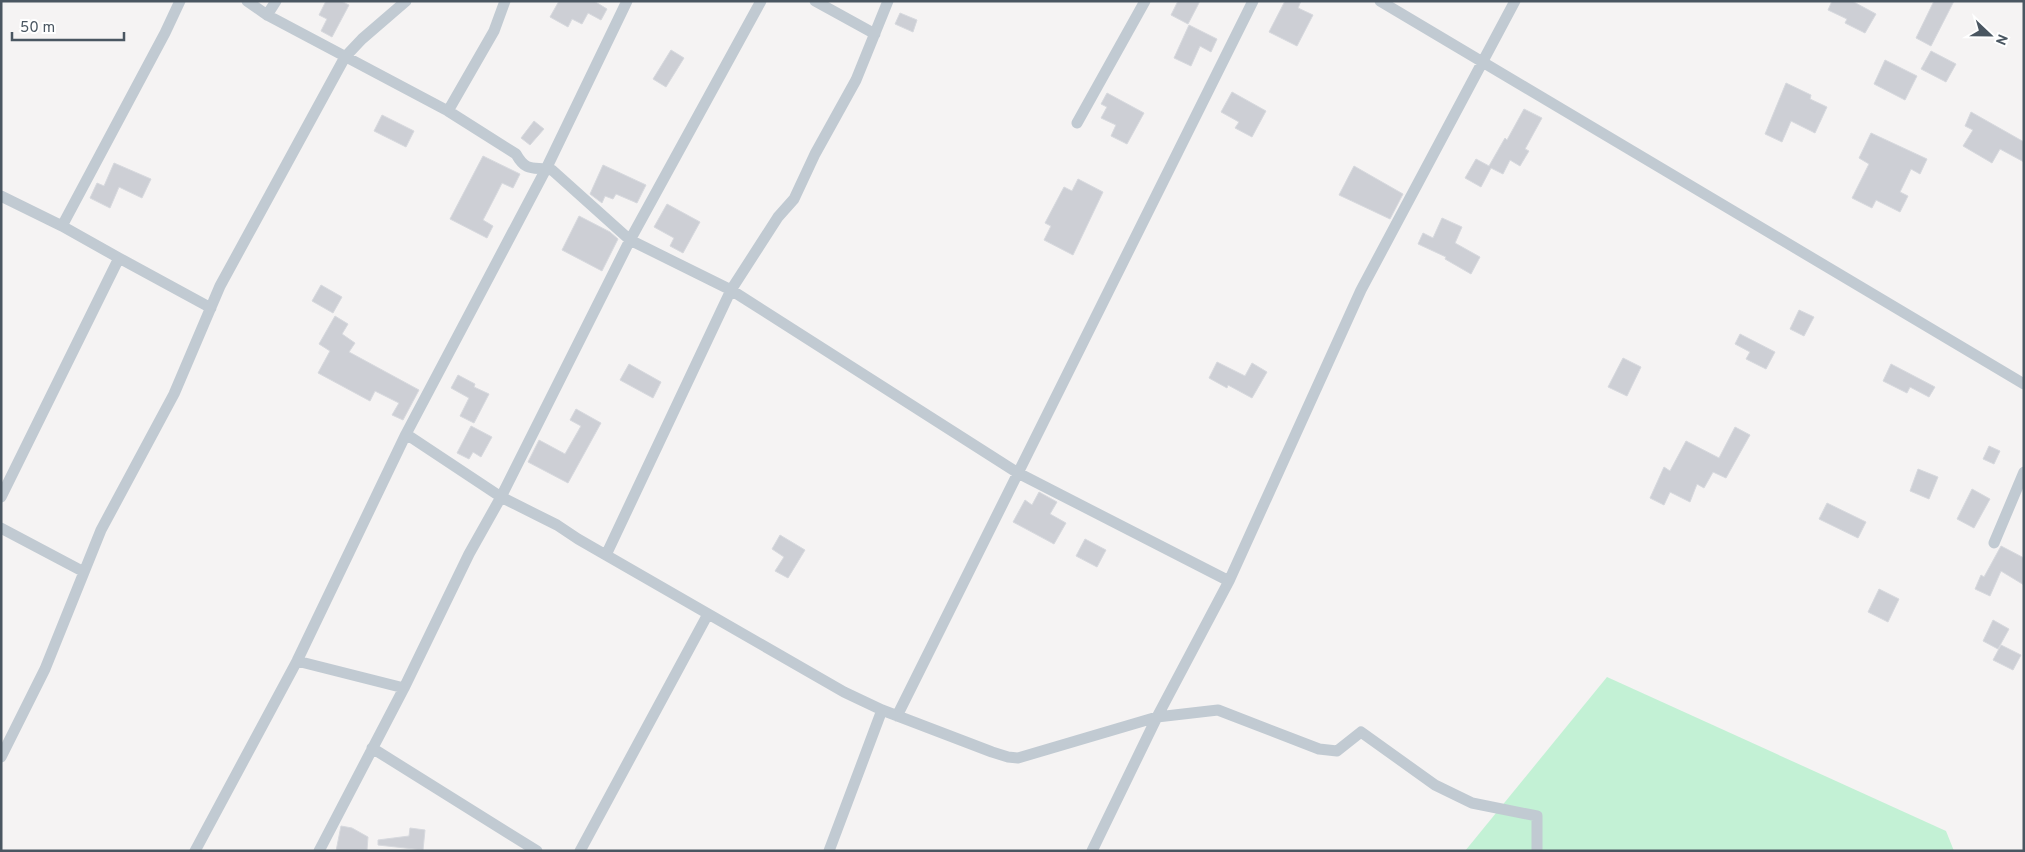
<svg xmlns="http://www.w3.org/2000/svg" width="2025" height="852" font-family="Overpass,sans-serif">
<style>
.green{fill:#c3f1d5}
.building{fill:#cdcfd5;stroke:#d7d9de}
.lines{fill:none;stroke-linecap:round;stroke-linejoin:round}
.minor{stroke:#c1cad2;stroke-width:11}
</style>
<rect width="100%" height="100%" fill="#f5f3f3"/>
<path class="green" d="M 1607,677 L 1946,831 L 1954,851 L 1465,851 Z"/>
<path class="building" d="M 326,1 L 341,1 L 349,5 L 332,37 L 321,31 L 327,19 L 319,15 Z
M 559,1 L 594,1 L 607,9 L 601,20 L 588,13 L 582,24 L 572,19 L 568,27 L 550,17 Z
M 1178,1 L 1200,1 L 1188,24 L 1171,15 Z
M 1285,1 L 1301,1 L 1298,8 L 1313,15 L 1297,46 L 1269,32 Z
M 1832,1 L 1852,1 L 1876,14 L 1865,33 L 1845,23 L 1847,19 L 1828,10 Z
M 1934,1 L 1954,1 L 1931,46 L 1916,38 Z
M 900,13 L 917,20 L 913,32 L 895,24 Z
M 1189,25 L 1217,39 L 1211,52 L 1200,46 L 1191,66 L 1174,58 Z
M 671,50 L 684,58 L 666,87 L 653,79 Z
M 1931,51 L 1956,64 L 1946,82 L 1921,69 Z
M 1885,60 L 1917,76 L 1905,100 L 1874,84 Z
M 1786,83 L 1811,95 L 1810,99 L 1827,107 L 1815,133 L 1791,121 L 1782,142 L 1765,134 Z
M 1232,92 L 1266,111 L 1252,137 L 1235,128 L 1239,122 L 1221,112 Z
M 1107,93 L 1144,113 L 1127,144 L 1111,136 L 1116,125 L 1101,118 L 1107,107 L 1101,104 Z
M 1524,109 L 1542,118 L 1525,149 L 1529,151 L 1520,166 L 1510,160 L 1503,174 L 1491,168 L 1481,187 L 1465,178 L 1476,159 L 1489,166 L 1505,138 L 1507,140 Z
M 1971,112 L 2024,142 L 2024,162 L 2000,149 L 1992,163 L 1963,146 L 1973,130 L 1965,126 Z
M 382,115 L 414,131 L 406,147 L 374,131 Z
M 534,121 L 544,129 L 530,145 L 521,138 Z
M 1871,133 L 1927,159 L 1920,174 L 1911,169 L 1900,192 L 1908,196 L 1900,212 L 1876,200 L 1872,208 L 1852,198 L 1869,164 L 1859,158 Z
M 483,156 L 520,174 L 513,188 L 502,183 L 497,193 L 483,220 L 493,226 L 487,238 L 450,219 Z
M 114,163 L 151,179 L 142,198 L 119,187 L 110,208 L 90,198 L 97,183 L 104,186 Z
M 603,165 L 646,185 L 637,203 L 616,194 L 613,199 L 605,196 L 602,203 L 590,194 Z
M 1354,166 L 1403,194 L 1390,219 L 1339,195 Z
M 1078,179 L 1103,192 L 1073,255 L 1044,240 L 1051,226 L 1045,223 L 1064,187 L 1072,191 Z
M 667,204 L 700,222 L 683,253 L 670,246 L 674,238 L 654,227 Z
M 579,216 L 610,232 L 618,239 L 602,271 L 562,250 Z
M 1442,218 L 1462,227 L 1455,243 L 1480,257 L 1471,274 L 1445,259 L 1446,257 L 1418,244 L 1423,233 L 1433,238 Z
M 321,285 L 342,297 L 333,313 L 312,301 Z
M 1799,310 L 1814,317 L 1804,336 L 1790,329 Z
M 335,316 L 348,324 L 342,334 L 355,343 L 349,352 L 419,390 L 403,420 L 392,415 L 399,403 L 375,391 L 370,401 L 318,373 L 330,351 L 319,344 Z
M 1740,334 L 1775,352 L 1766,369 L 1746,359 L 1750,352 L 1735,344 Z
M 1623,358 L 1641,367 L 1627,396 L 1608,387 Z
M 1217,362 L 1245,376 L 1252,363 L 1267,372 L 1252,398 L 1228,385 L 1227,388 L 1209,378 Z
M 629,364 L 661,382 L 653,398 L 620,380 Z
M 1891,364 L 1935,387 L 1929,397 L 1910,387 L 1907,393 L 1883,381 Z
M 458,375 L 475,384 L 474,387 L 489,394 L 474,423 L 460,416 L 469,398 L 451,388 Z
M 576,409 L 601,423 L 568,483 L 528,462 L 539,440 L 565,454 L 581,426 L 570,420 Z
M 471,426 L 492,437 L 481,457 L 473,452 L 469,459 L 457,453 Z
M 1735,427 L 1750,435 L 1726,478 L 1713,472 L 1704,488 L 1697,484 L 1690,502 L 1670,492 L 1664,505 L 1650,498 L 1664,467 L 1670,471 L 1686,441 L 1719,458 Z
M 1989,446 L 2000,451 L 1994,464 L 1983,459 Z
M 1918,469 L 1938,477 L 1929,499 L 1910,491 Z
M 1972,489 L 1990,499 L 1974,528 L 1957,519 Z
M 1039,492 L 1057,502 L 1050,514 L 1066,523 L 1054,544 L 1013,522 L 1025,500 L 1032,505 Z
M 1827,503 L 1866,522 L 1858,538 L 1819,519 Z
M 780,535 L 805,550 L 788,578 L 775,571 L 784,557 L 772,549 Z
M 1085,539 L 1106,550 L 1097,567 L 1076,556 Z
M 2001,546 L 2024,558 L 2024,585 L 2001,571 L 1990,596 L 1975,589 L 1981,575 L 1984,577 Z
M 1879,589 L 1899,599 L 1888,622 L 1868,612 Z
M 1993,620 L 2009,629 L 1998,649 L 1983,641 Z
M 2001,645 L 2021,655 L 2013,670 L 1993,660 Z
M 341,826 L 352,828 L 368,837 L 367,850 L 336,851 Z
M 410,828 L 425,830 L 423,850 L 378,845 L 378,840 L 409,836 Z"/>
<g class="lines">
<path class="minor" d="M 247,1 L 267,15 L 448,111 L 516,154 C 527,174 535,166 552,170 L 630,240 L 731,290 L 778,217 L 794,199 L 815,154 L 856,80 L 888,1
M 815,1 L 875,34
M 1380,1 L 2024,384
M 267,15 L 276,1
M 448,111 L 494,31 L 505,1
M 1077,123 L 1145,1
M 1,196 L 62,226
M 119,258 L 211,308
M 406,434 L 501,497 L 557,525 L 578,539 L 844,692 L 882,710 L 992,752 L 1008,757 L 1018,758 L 1157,717 L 1218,710 L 1319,749 L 1337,751 L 1361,732 L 1435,785 L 1472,803 L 1537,816 L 1537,851
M 1,497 L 119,258 L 62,226 L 165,33 L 180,1
M 1,528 L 84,572
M 1994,543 L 2024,472
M 606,555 L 731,290 L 1018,473 L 1229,581
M 297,661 L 404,688
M 897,716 L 1253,1
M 372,748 L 537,851
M 1,757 L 45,669 L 101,530 L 174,394 L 220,286 L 345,57 L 362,39 L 406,1
M 195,851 L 297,661 L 406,434 L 546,169 L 627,1
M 319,851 L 404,688 L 469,554 L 501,497 L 630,240 L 761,1
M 580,851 L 708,614
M 829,851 L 882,710
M 1092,851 L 1157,717 L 1229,581 L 1361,290 L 1515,1"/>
</g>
<rect width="2025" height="852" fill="none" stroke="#4a5661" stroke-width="5"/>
<g transform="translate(1990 35) rotate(112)" stroke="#ffffff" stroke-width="4" paint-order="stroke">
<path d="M0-4L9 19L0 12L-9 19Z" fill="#4a5661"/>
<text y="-8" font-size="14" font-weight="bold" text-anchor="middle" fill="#4a5661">N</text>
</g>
<path d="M12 32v8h112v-8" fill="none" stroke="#4a5661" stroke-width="2.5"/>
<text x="20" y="32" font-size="15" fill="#4a5661" stroke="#ffffff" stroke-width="4" paint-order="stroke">50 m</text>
</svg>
